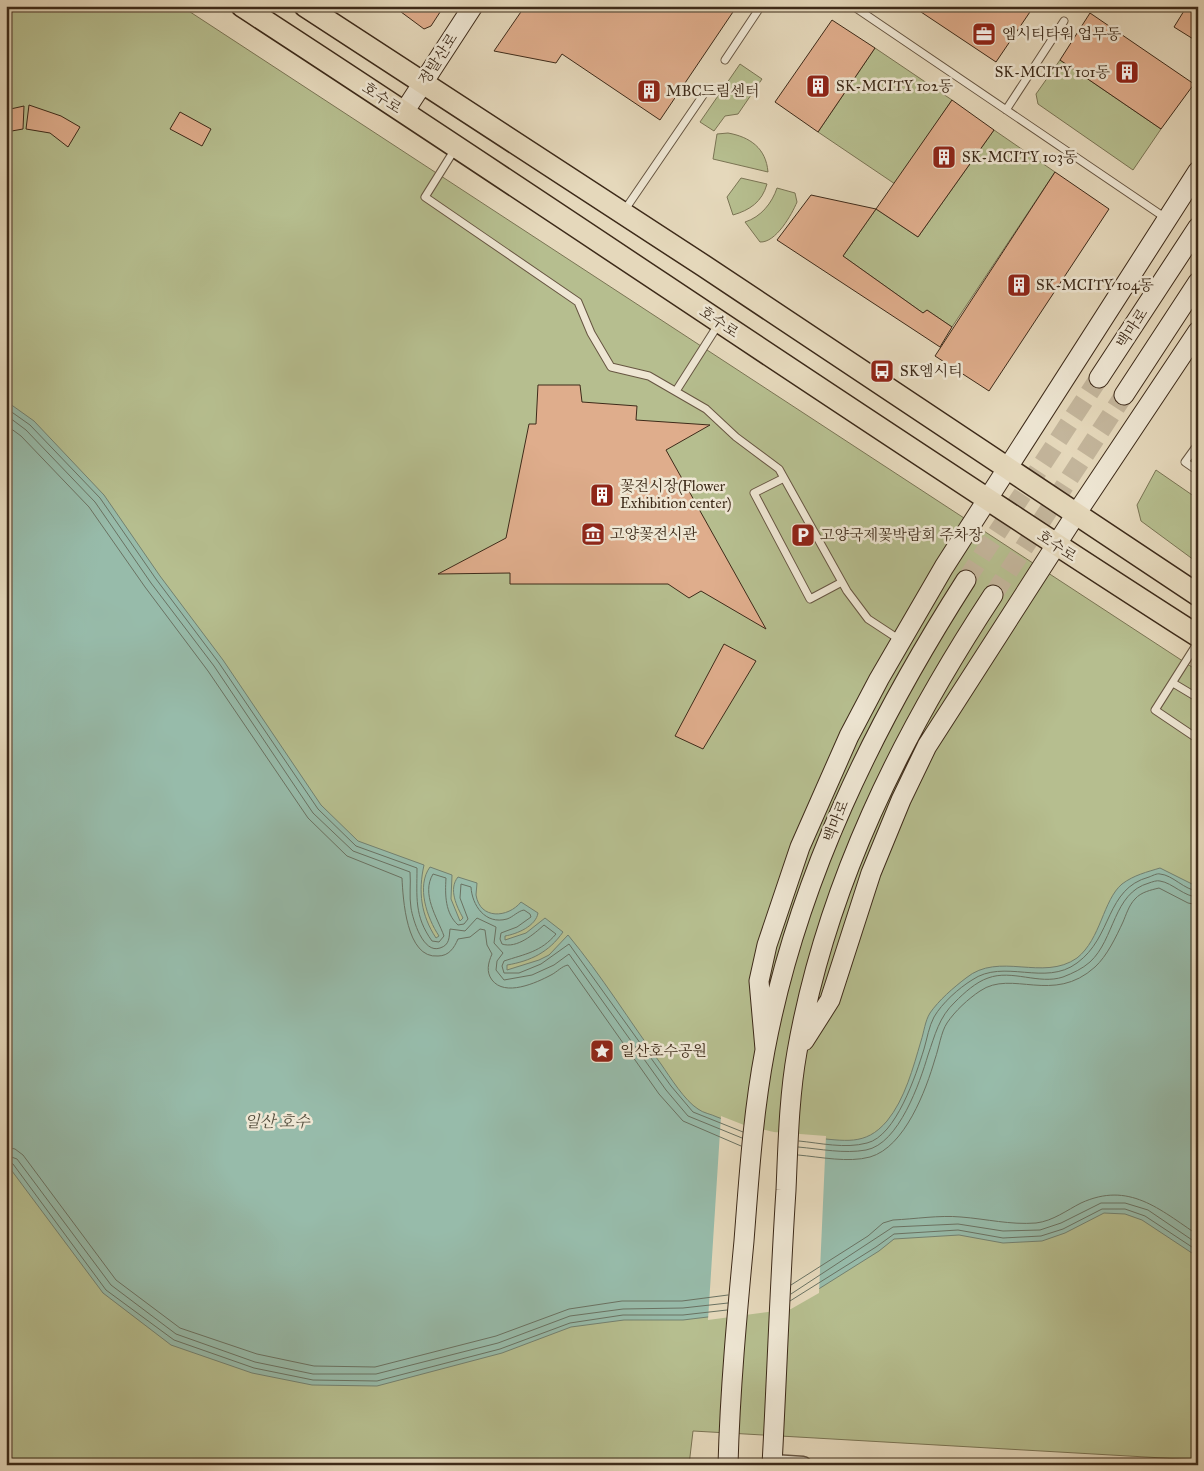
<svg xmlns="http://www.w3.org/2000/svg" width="1204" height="1471" font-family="'IM FELL Great Primer','Noto Serif KR',serif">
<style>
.green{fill:#b6be8f;stroke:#7a7454}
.water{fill:#97bbaa;stroke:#738170}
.pier{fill:#e5d8bb}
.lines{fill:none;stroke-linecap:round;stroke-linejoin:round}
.shore{stroke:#6a7262;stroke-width:1}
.building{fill:#dfad8c;stroke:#3d2a19}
.secondary-tunnel{stroke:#c3b59b;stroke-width:19;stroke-dasharray:19 9;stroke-linecap:butt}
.service-casing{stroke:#675642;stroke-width:9}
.tertiary-casing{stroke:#675642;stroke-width:19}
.secondary-casing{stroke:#3d2a19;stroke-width:21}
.primary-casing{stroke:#3d2a19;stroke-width:24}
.service{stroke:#eee6d3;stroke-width:7}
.tertiary{stroke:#eee6d3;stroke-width:16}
.secondary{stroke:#eee6d3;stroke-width:19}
.primary{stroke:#e5d8bb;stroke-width:21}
.labels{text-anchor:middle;stroke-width:5;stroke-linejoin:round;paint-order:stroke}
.poi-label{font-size:15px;fill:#3d2a19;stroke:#eee6d3;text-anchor:start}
.street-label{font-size:15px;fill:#3d2a19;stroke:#eee6d3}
.water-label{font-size:16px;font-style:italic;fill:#544e3d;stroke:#eee6d3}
</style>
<rect width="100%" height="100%" fill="#e5d8bb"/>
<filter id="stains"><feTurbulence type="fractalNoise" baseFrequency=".004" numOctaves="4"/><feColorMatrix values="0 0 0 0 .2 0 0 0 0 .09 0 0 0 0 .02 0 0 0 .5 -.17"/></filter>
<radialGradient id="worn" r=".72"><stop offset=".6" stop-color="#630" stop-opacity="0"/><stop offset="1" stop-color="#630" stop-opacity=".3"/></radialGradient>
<path class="green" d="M 6,6 L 181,6 L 1198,671 L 1198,1460 L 693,1431 L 689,1465 L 6,1465 Z
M 875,48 L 952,100 L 895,184 L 818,132 Z
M 1060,60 L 1161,129 L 1133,170 L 1038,104 L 1036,94 Z
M 740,64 L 762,79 L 738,114 L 725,116 L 714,131 L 700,122 Z
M 994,130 L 1055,172 L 952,327 L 927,310 L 923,313 L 843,256 L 876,209 L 918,237 Z
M 728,133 C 750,137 766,148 768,172 L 713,159 L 717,134 Z
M 741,178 L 767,184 C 762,202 750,210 733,215 L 727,197 Z
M 777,188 L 795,193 L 797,202 C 792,214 776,243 760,242 L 745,222 C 761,217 772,203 777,188 Z
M 1156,470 L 1198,499 L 1198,563 L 1141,521 L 1137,505 Z"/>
<path class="water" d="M 6,401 L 34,421 L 104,495 L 160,576 L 223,660 L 321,805 L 358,841 L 424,865 C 418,892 421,915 436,938 L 439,936 C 427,918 416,886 430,867 L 452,875 L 451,899 L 460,921 L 463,918 C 457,907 448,889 458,877 L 477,883 C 477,887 476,891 476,895 C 480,920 508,918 521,902 L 538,913 C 536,926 517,934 505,936 L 505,940 L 526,933 L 545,918 L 563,932 C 549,952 531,961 507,965 L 507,970 L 539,960 L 549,955 L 568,935 C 602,976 630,1022 661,1064 C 670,1077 685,1101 698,1109 C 703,1113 711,1114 717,1117 C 750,1130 780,1135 814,1138 C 844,1140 865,1147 887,1121 C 905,1099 913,1068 921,1041 C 924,1032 925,1021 930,1013 C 939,1000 953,988 966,978 C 999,951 1043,982 1077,958 C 1101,939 1103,900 1122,884 C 1134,875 1147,872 1160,868 L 1198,887 L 1198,1257 L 1142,1220 L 1125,1214 L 1104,1213 L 1065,1233 L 1042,1241 L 1003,1243 L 959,1235 L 894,1239 L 879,1251 L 790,1307 L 683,1320 L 624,1320 L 571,1327 L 502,1353 L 377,1386 L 312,1385 L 252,1373 L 171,1345 L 103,1293 L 6,1163 Z"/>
<path class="pier" d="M 721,1116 L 744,1125 L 774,1132 L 826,1136 L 819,1293 L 791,1309 L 708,1320 Z"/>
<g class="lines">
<path class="shore" d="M 6,408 L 30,425 L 100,498 L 156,579 L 219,663 L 318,809 L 356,846 L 417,868 C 417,897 414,916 432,941 L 439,942 L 444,936 C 437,917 421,894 433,874 L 446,878 C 445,895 445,913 458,925 L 464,924 L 468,919 L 460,898 L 461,884 L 471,887 C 472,905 485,925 507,919 C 513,917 518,911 524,910 L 530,914 L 531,917 L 517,927 L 501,933 L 500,939 L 502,944 C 517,949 534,934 544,925 L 556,934 C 541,952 525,954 504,961 L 502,966 L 504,973 L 519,973 L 541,964 L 569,944 L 671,1086 L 693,1112 L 743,1132
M 6,415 L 26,430 L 95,502 L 151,583 L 214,666 L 313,813 L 353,851 L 410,872 C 411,884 409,896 411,908 C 413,920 423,954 440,948 C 450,945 449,937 450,929 L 465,931 L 477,918 L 496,927 L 494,943 L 503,953 L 497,961 L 496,970 L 504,980 L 532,975 L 554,965 L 569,954 L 666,1090 L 688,1116 L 742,1138
M 6,425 L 21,436 L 89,507 L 145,587 L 208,671 L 308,818 L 347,856 L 402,878 C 403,898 406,959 438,956 C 449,956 454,948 458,939 L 470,937 L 480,929 L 485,930 L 487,945 L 492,954 C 488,963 486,972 492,980 C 505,997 536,983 551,975 C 557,972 562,966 568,965 L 659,1094 L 683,1121 L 741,1146
M 799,1141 C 820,1143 845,1149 867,1143 C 896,1136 916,1075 924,1049 C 927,1039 929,1026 934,1017 C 942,1003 959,988 972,980 C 1004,958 1045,987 1077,963 C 1113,937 1105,889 1149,877 C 1152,876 1157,873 1160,874 C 1173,875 1184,890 1198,891
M 6,1147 L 15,1149 L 23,1155 L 116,1280 L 180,1328 L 257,1354 L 314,1366 L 375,1367 L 496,1336 L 569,1309 L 622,1301 L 682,1301 L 728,1295
M 798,1147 C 821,1149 844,1154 866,1150 C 899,1144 920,1082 928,1055 C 935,1035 939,1017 955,1002 C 964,993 976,982 988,978 C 1012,969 1039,985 1063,977 C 1073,973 1082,969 1090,962 C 1115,939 1113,893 1149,883 C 1152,882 1157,880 1160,881 C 1173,883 1184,897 1198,897
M 6,1155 L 17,1159 L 111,1285 L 176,1334 L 255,1362 L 313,1374 L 376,1374 L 498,1343 L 570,1316 L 623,1309 L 683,1308 L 728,1303
M 798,1155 C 821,1157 848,1163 870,1157 C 905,1147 926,1090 935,1059 C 939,1048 941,1032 947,1023 C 955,1011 968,999 980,991 C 1012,969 1053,1005 1095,967 C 1107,956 1116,937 1123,922 C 1126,915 1129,905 1135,899 C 1141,892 1151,890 1159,888 L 1188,903 L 1198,905
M 6,1161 L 13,1164 L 106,1290 L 174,1340 L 254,1368 L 313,1380 L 377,1381 L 500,1349 L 570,1323 L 623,1315 L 683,1315 L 727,1310
M 791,1285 L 868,1236 L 883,1223 L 893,1220 C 915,1219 939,1215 961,1217 C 987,1219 1010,1225 1036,1223 C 1053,1221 1067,1210 1081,1203 C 1129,1181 1159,1209 1198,1235
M 791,1294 L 893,1227 L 958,1224 L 1003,1231 L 1040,1230 L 1061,1223 L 1101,1203 L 1125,1203 L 1148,1210 L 1198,1244
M 790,1301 L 876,1247 L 894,1234 L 958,1230 L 1003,1238 L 1041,1236 L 1063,1229 L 1102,1209 L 1125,1209 L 1145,1216 L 1198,1251"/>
</g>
<path class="building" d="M 393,6 L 444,6 L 431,26 L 424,29 Z
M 525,6 L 737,6 L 660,120 L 562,54 L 556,63 L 494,51 Z
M 912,6 L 1034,6 L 996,62 Z
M 1187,6 L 1198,6 L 1198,42 L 1174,27 Z
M 1090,13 L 1194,84 L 1161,129 L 1060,60 Z
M 832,20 L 875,48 L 818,132 L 775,102 Z
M 952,100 L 994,130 L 918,237 L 876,209 Z
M 29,105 L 61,116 L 80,127 L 68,147 L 50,133 L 26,129 Z
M 24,106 L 23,129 L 6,132 L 6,110 Z
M 180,112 L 211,129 L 202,146 L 170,129 Z
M 1055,172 L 1109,209 L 989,391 L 935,356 Z
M 811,195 L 876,209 L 843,256 L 923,313 L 927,310 L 952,327 L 940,347 L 777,240 Z
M 538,385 L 580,385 L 582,402 L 637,406 L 636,420 L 710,425 L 666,450 L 766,629 L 701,591 L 689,598 L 668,584 L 510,584 L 510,573 L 438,574 L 506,538 L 529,424 L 536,424 Z
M 724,644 L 756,661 L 703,749 L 675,736 Z"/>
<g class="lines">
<path class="secondary-tunnel" d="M 966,580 L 1099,378
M 993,595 L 1124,395"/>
<g class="service-casing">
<path id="service" d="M 853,6 L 1167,219
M 725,60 L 761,6
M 1006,110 L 1064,21
M 455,149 L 425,197 L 578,302 L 591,333 L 611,367 L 649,376 L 706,409 L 736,437 L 779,469 L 847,591 L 868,619 L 900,640
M 624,211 L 708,88
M 676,391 L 718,325
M 1198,444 L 1185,462 L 1198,471
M 784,478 L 754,493 L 810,599 L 842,582
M 1198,642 L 1155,710 L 1198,739
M 1173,683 L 1198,698"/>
</g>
<g class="tertiary-casing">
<path id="tertiary" d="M 772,1463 L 803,1465"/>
</g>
<g class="secondary-casing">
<path id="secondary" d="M 404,112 L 473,6
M 1099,378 L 1198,227
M 1124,395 L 1198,282
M 804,1041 L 830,1000 L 871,873 L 901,800 L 927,746 L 1076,514 L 1198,331
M 765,1049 L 759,981 L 767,945 L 800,847 L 849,736 L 879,679 L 944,567 L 1198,171
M 728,1465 C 730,1390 737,1315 744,1241 C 749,1177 753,1113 765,1050 C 797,880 874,724 966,580
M 772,1465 C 777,1373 780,1281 786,1190 C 788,1144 789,1097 797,1052 C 826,886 901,735 993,595"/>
</g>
<g class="primary-casing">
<path id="primary" d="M 242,6 C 562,214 876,430 1198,636
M 305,6 L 704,266 L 1198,595"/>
</g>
<use href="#service" class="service"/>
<use href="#tertiary" class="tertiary"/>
<use href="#secondary" class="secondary"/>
<use href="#primary" class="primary"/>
</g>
<defs>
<g id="office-square" transform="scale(1.25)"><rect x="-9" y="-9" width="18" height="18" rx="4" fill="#8f2418" stroke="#eee6d3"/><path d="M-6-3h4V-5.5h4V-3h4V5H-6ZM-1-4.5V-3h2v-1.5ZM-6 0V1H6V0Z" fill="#fff"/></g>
<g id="building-square" transform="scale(1.25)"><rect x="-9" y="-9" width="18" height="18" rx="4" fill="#8f2418" stroke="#eee6d3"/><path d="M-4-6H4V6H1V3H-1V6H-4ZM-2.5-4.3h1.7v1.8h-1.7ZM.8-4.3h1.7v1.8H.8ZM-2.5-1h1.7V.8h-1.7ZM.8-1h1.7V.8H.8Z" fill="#fff"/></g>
<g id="bus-square" transform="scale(1.25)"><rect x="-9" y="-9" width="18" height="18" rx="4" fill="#8f2418" stroke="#eee6d3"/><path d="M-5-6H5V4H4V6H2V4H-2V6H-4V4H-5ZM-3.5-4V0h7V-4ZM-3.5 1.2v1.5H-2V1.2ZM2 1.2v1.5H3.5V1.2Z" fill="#fff"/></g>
<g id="museum-square" transform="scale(1.25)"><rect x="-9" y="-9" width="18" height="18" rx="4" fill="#8f2418" stroke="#eee6d3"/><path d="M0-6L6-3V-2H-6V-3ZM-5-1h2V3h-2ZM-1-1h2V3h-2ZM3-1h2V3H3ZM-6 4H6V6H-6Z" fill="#fff"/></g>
<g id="parking-square" transform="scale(1.25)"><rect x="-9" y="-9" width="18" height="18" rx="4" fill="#8f2418" stroke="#eee6d3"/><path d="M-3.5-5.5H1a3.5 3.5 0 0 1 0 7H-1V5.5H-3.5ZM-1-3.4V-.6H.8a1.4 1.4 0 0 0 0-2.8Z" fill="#fff"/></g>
<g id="sight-square" transform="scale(1.25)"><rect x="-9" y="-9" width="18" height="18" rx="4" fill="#8f2418" stroke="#eee6d3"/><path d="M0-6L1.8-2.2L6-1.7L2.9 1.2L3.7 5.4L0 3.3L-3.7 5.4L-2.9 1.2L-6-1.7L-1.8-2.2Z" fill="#fff"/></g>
</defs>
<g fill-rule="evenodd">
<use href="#office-square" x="984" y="34"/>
<use href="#building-square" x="1127" y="72"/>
<use href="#building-square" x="818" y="86"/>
<use href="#building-square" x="649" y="91"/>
<use href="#building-square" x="944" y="157"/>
<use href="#building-square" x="1019" y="285"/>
<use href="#bus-square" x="882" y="371"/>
<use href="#building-square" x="602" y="495"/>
<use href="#museum-square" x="593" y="534"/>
<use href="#parking-square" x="803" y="535"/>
<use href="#sight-square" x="602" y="1051"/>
</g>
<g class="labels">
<g class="poi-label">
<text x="1002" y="39">엠시티타워 업무동</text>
<text x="1110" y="77" text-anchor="end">SK-MCITY 101동</text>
<text x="836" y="91">SK-MCITY 102동</text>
<text x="666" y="96">MBC드림센터</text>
<text x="962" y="162">SK-MCITY 103동</text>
<text x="1036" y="290">SK-MCITY 104동</text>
<text x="900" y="376">SK엠시티</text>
<text x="620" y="491">꽃전시장(Flower<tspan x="620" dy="17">Exhibition center)</tspan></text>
<text x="610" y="539">고양꽃전시관</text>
<text x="820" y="540">고양국제꽃박람회 주차장</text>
<text x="620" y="1056">일산호수공원</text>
</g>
<g class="street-label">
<text transform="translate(438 59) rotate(-57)" y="5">정발산로</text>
<text transform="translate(382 98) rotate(33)" y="5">호수로</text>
<text transform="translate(719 322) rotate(34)" y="5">호수로</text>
<text transform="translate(1132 328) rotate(-57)" y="5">백마로</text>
<text transform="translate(1057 546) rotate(33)" y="5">호수로</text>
<text transform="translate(836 821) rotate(-68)" y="5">백마로</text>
</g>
<g class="water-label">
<text x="277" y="1127">일산 호수</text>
</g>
</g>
<rect width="1204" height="1471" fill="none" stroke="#e5d8bb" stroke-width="25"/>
<rect x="8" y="8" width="1189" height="1456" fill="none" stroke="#3d2a19" stroke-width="2.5"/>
<rect x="12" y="12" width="1179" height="1446" fill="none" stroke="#3d2a19"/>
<rect width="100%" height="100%" filter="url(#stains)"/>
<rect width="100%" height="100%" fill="url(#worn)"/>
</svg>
